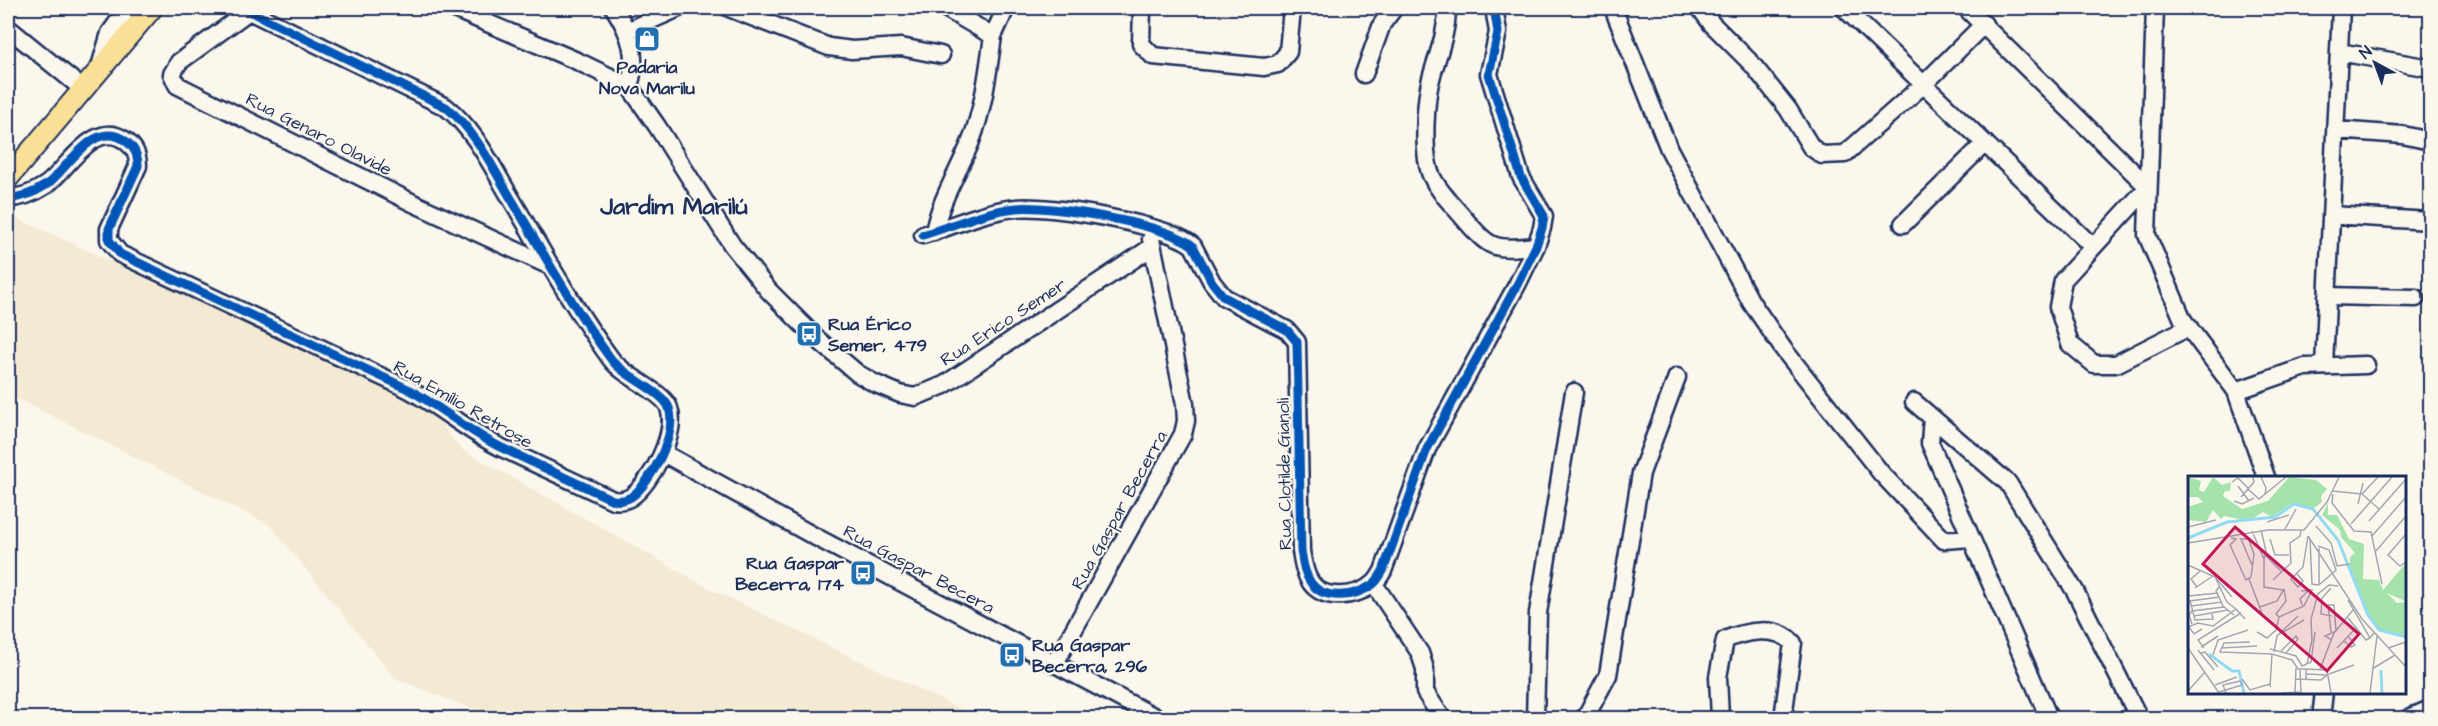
<svg xmlns="http://www.w3.org/2000/svg" width="2438" height="726" font-family="'Architects Daughter',sans-serif">
<style>
.built{fill:#f4e9d3}
.lines{fill:none;stroke-linecap:round;stroke-linejoin:round}
.minor-casing{stroke:#1b2f5e;stroke-width:21}
.major-casing{stroke:#1b2f5e;stroke-width:24}
.minor{stroke:#fbf7ec;stroke-width:16}
.major{stroke:#fadf96;stroke-width:20}
.cycleway-casing{stroke:#fbf7ec;stroke-width:13}
.cycleway{stroke:#0057b8;stroke-width:9}
.labels{text-anchor:middle;stroke-width:4.5;stroke-linejoin:round;paint-order:stroke}
.poi-label{font-size:18px;font-weight:bold;fill:#1b2f5e;stroke:#fbf7ec;text-anchor:start}
.street-label{font-size:18px;fill:#1b2f5e;stroke:#fbf7ec}
.district-label{font-size:24px;font-weight:bold;fill:#1b2f5e;stroke:#fbf7ec}
.inset-river{fill:none;stroke:#93daf5;stroke-width:3}
.inset-road{fill:none;stroke:#a1a7b3;stroke-width:1.5}
.view{fill:#c2185b;fill-opacity:0.15;stroke:#c2185b;stroke-width:3}
.inset-edge{fill:none;stroke:#1b2f5e;stroke-width:3}
</style>
<rect width="100%" height="100%" fill="#fbf7ec"/>
<filter id="ink" filterUnits="userSpaceOnUse"><feTurbulence type="fractalNoise" baseFrequency=".0167" numOctaves="2"/><feDisplacementMap in="SourceGraphic" scale="12" xChannelSelector="R" yChannelSelector="G"/><feConvolveMatrix kernelMatrix="1 2 1 2 8 2 1 2 1" color-interpolation-filters="sRGB"/></filter>
<g filter="url(#ink)">
<path class="built" d="M 8,214 L 427,406 L 461,449 L 716,592 L 979,718 L 494,718 L 395,678 L 270,525 L 8,394 Z"/>
<g class="lines">
<g class="minor-casing">
<path id="minor" d="M 253,8 L 179,62 L 172,74 L 177,85 L 413,203 L 552,267
M 452,8 L 577,61 L 629,86 L 657,126 L 732,245 L 769,291 L 816,338 L 857,373 L 874,383 L 900,394 L 915,397 L 944,385 L 1152,247
M 614,8 C 630,33 639,56 629,86
M 729,8 L 829,47 L 852,50 L 901,47 L 941,55
M 1142,8 L 1141,44 L 1153,56 L 1264,67 L 1278,64 L 1288,52 L 1292,8
M 1447,8 C 1447,32 1439,51 1432,75 C 1425,98 1422,153 1431,175 C 1438,191 1451,203 1462,216 C 1491,250 1492,250 1536,246
M 1613,8 L 1669,149 L 1751,302 L 1784,350 L 1881,473 L 1944,540 L 1971,538
M 1700,8 L 1711,23 L 1752,64 L 1788,109 L 1811,147 L 1822,155 L 1845,154 L 1924,84 L 1984,24
M 1844,8 L 2093,247
M 1966,8 L 2148,187 L 2063,280 L 2058,307 L 2070,344 L 2094,364 L 2116,364 L 2189,327
M 2155,8 L 2147,235 L 2183,320 L 2236,391 L 2266,477
M 8,28 L 83,89
M 629,30 L 679,8
M 993,36 L 1006,8
M 2339,52 L 2430,68
M 99,70 L 110,33 L 128,8
M 1364,74 L 1382,24 L 1394,8
M 2336,130 L 2403,135 L 2430,141
M 8,198 C 22,198 34,193 46,185 C 68,169 95,116 127,142 C 135,148 138,155 138,166 L 109,229 L 109,240 L 120,254 L 408,389 C 441,407 469,432 502,448 L 613,500 C 620,501 625,501 631,497 C 651,483 678,433 669,408 C 664,392 624,377 611,359 C 574,309 543,253 512,200 C 492,167 476,131 446,107 L 249,11
M 2331,215 L 2430,221
M 1903,224 L 1985,143
M 934,232 C 940,200 959,171 971,141 C 984,107 988,71 993,36 L 945,8
M 923,235 C 953,226 984,211 1016,208 C 1049,204 1170,225 1193,246 L 1212,282 L 1224,297 L 1287,330 L 1297,342 L 1301,551 C 1303,562 1304,573 1311,583 C 1324,601 1355,597 1372,585 C 1377,582 1380,576 1383,571 L 1427,449 L 1517,285 L 1536,246 L 1542,228 L 1544,216 L 1521,177 L 1489,74 L 1498,32 L 1494,8
M 2327,296 L 2416,298
M 2324,366 L 2341,8
M 2236,391 L 2305,367 L 2366,365
M 1914,402 L 2008,483 L 2075,591 L 2139,718
M 1932,418 L 1930,443 L 2049,718
M 663,453 L 812,535 L 1157,718
M 1374,584 L 1420,653 L 1425,669 L 1425,692 L 1442,718
M 1055,663 L 1183,434 L 1186,421 L 1185,404 L 1151,239
M 1535,718 L 1538,613 L 1574,392
M 1585,718 L 1608,675 L 1641,473 L 1677,377
M 1720,718 L 1718,677 L 1725,640 C 1745,631 1777,625 1793,643 L 1783,718
M 2321,718 L 2324,692
M 2409,718 L 2430,709"/>
</g>
<g class="major-casing">
<path id="major" d="M 8,178 L 152,8"/>
</g>
<use href="#minor" class="minor"/>
<use href="#major" class="major"/>
<g class="cycleway-casing">
<path id="cycleway" d="M 8,198 C 22,198 34,193 46,185 C 68,169 95,116 127,142 C 135,148 138,155 138,166 L 109,229 L 109,240 L 120,254 L 408,389 C 441,407 469,432 502,448 L 613,500 C 620,501 625,501 631,497 C 651,483 678,433 669,408 C 664,392 624,377 611,359 C 574,309 543,253 512,200 C 492,167 476,131 446,107 L 249,11
M 923,235 C 953,226 984,211 1016,208 C 1049,204 1170,225 1193,246 L 1212,282 L 1224,297 L 1287,330 L 1297,342 L 1301,551 C 1303,562 1304,573 1311,583 C 1324,601 1355,597 1372,585 C 1377,582 1380,576 1383,571 L 1427,449 L 1517,285 L 1536,246 L 1542,228 L 1544,216 L 1521,177 L 1489,74 L 1498,32 L 1494,8"/>
</g>
<use href="#cycleway" class="cycleway"/>
</g>
</g>
<defs>
<g id="shop-square" transform="scale(1.35)"><rect x="-9" y="-9" width="18" height="18" rx="4" fill="#1f6fb2" stroke="#fbf7ec"/><path d="M-5-2.5h2.3a2.7 3.5 0 0 1 5.4 0H5L5.5 6h-11ZM-1.5-2.5h3a1.5 2.3 0 0 0-3 0Z" fill="#fff"/></g>
<g id="bus-square" transform="scale(1.35)"><rect x="-9" y="-9" width="18" height="18" rx="4" fill="#1f6fb2" stroke="#fbf7ec"/><path d="M-5-6H5V4H4V6H2V4H-2V6H-4V4H-5ZM-3.5-4V0h7V-4ZM-3.5 1.2v1.5H-2V1.2ZM2 1.2v1.5H3.5V1.2Z" fill="#fff"/></g>
</defs>
<g fill-rule="evenodd">
<use href="#shop-square" x="647" y="39"/>
<use href="#bus-square" x="809" y="334"/>
<use href="#bus-square" x="863" y="573"/>
<use href="#bus-square" x="1012" y="655"/>
</g>
<g class="labels">
<g class="poi-label">
<text x="647" y="73" text-anchor="middle">Padaria<tspan x="647" dy="21">Nova Marilu</tspan></text>
<text x="828" y="330">Rua Érico<tspan x="828" dy="21">Semer, 479</tspan></text>
<text x="844" y="569" text-anchor="end">Rua Gaspar<tspan x="844" dy="21">Becerra, 174</tspan></text>
<text x="1032" y="651">Rua Gaspar<tspan x="1032" dy="21">Becerra, 296</tspan></text>
</g>
<g class="street-label">
<text transform="translate(319 134) rotate(27)" y="6">Rua Genaro Olavide</text>
<text transform="translate(1003 322) rotate(-33)" y="6">Rua Erico Semer</text>
<text transform="translate(463 404) rotate(30)" y="6">Rua Emílio Retrose</text>
<text transform="translate(1284 474) rotate(-91)" y="6">Rua Clotilde Gianoli</text>
<text transform="translate(1119 510) rotate(-61)" y="6">Rua Gaspar Becerra</text>
<text transform="translate(919 569) rotate(28)" y="6">Rua Gaspar Becera</text>
</g>
<g class="district-label">
<text x="674" y="214">Jardim Marilú</text>
</g>
</g>
<g transform="translate(2188 476)">
<rect width="218" height="218" fill="#fbf7ec"/>
<path d="M 0,1 L 13,5 L 11,14 L 16,16 L 25,1 L 34,9 L 43,6 L 42,15 L 37,15 L 35,20 L 54,33 L 80,25 L 101,1 L 128,4 L 139,13 L 133,20 L 134,26 L 126,32 L 103,28 L 84,41 L 75,36 L 61,45 L 36,40 L 33,43 L 25,34 L 18,46 L 0,44 L 0,31 L 15,26 L 10,21 L 0,21 ZM 140,27 L 140,39 L 149,39 L 161,63 L 176,68 L 175,103 L 191,104 L 195,114 L 217,88 L 217,125 L 199,117 L 209,127 L 217,126 L 217,161 L 191,154 L 177,135 L 162,92 L 162,81 L 167,77 L 153,61 L 152,54 L 134,39 Z" fill="#a4e3ab"/>
<path class="inset-river" d="M 0,62 L 39,46 L 87,41 L 106,28 L 125,33 L 150,64 L 180,139 L 191,154 L 218,161M 21,178 L 44,195 L 51,195 L 56,217M 193,194 L 194,217"/>
<path class="inset-road" d="M 73,1 L 78,12 L 77,18M 44,6 L 50,2 L 60,12M 50,10 L 61,25M 60,13 L 71,23 L 98,1M 144,15 L 174,18 L 190,1M 145,18 L 144,27 L 166,55 L 183,56 L 194,108M 174,18 L 191,33M 53,21 L 66,6 L 65,1M 46,25 L 54,28 L 66,22M 170,28 L 175,7M 181,45 L 218,3M 79,46 L 101,39M 163,48 L 204,1M 128,50 L 143,67 L 149,90 L 162,88M 0,51 L 28,44M 97,53 L 108,33M 73,54 L 78,75 L 76,83M 64,55 L 76,83 L 76,111 L 95,114M 218,58 L 200,79 L 212,90 L 218,86M 120,60 L 174,143 L 218,191M 184,60 L 218,21M 43,62 L 48,63 L 42,69 L 58,104 L 63,101 L 66,78 L 60,62M 60,63 L 53,63 L 64,89M 82,63 L 87,79 L 101,79M 122,63 L 124,108 L 131,109M 0,67 L 80,54 L 116,54 L 139,26 L 151,1M 130,70 L 141,74 L 148,94 L 131,109M 188,75 L 218,40M 78,80 L 93,95M 0,89 L 27,101 L 39,126 L 48,133M 109,98 L 115,105 L 110,111 L 103,103 L 115,91 L 120,60M 27,101 L 44,121M 61,103 L 75,140M 85,104 L 103,87 L 102,67 L 112,60 L 113,55M 131,108 L 131,72M 9,111 L 3,103 L 12,95M 31,111 L 28,115 L 35,130 L 46,139M 7,112 L 25,100M 143,112 L 134,122 L 133,138 L 144,140M 96,113 L 98,125 L 88,138 L 91,141 L 116,130 L 124,114 L 113,115M 0,120 L 30,117M 160,124 L 182,162 L 186,157M 3,130 L 34,126M 72,131 L 89,125 L 96,113M 115,131 L 112,123 L 122,113M 24,138 L 25,143 L 7,144 L 2,125 L 32,121M 6,140 L 40,134M 160,142 L 178,164 L 182,162M 4,148 L 1,139 L 4,135 L 36,131M 0,151 L 10,147 L 25,150 L 48,133 L 57,143M 1,151 L 6,158 L 14,153M 69,156 L 79,162 L 88,154 L 91,141M 143,156 L 140,129 L 146,129 L 148,155 L 137,160 L 144,164M 92,158 L 116,144M 124,165 L 123,143 L 130,118 L 141,109 L 150,110M 156,165 L 163,171 L 167,169 L 160,160M 62,166 L 36,167 L 32,176 L 84,178 L 104,184 L 110,193 L 118,193M 13,171 L 30,160M 0,172 L 31,217M 16,172 L 10,164 L 53,137M 33,172 L 69,170M 149,172 L 168,152M 200,172 L 218,166M 82,173 L 108,180 L 114,190 L 123,186 L 127,156M 10,174 L 26,194M 93,175 L 108,160 L 110,163 L 98,177M 86,176 L 89,160 L 110,140M 13,177 L 17,176 L 30,191M 25,179 L 30,164 L 60,154M 119,188 L 124,164M 132,193 L 146,157 L 165,134M 184,193 L 207,179M 118,198 L 139,199M 141,198 L 166,189M 54,203 L 62,214 L 82,208M 107,203 L 133,204 L 139,199M 118,203 L 118,193 L 139,194 L 143,217M 27,209 L 49,201M 82,211 L 84,178M 0,215 L 17,196M 31,216 L 54,209 L 52,205M 38,217 L 35,209 L 52,205M 94,217 L 113,216 L 112,194M 107,217 L 108,192M 182,217 L 189,160"/>
<path class="view" d="M 47,51 L 171,158 L 139,195 L 15,88 Z"/>
<rect width="218" height="218" class="inset-edge"/>
</g>
<rect width="2438" height="726" fill="none" stroke="#fbf7ec" stroke-width="30"/>
<rect x="15" y="15" width="2408" height="696" fill="none" stroke="#1b2f5e" stroke-width="2" filter="url(#ink)"/>
<g transform="translate(2375 63) rotate(319)" stroke="#fbf7ec" stroke-width="4.5" paint-order="stroke">
<path d="M0-4.5L10 22L0 15L-10 22Z" fill="#1b2f5e"/>
<text y="-9" font-size="16" font-weight="bold" text-anchor="middle" fill="#1b2f5e">N</text>
</g>
</svg>
